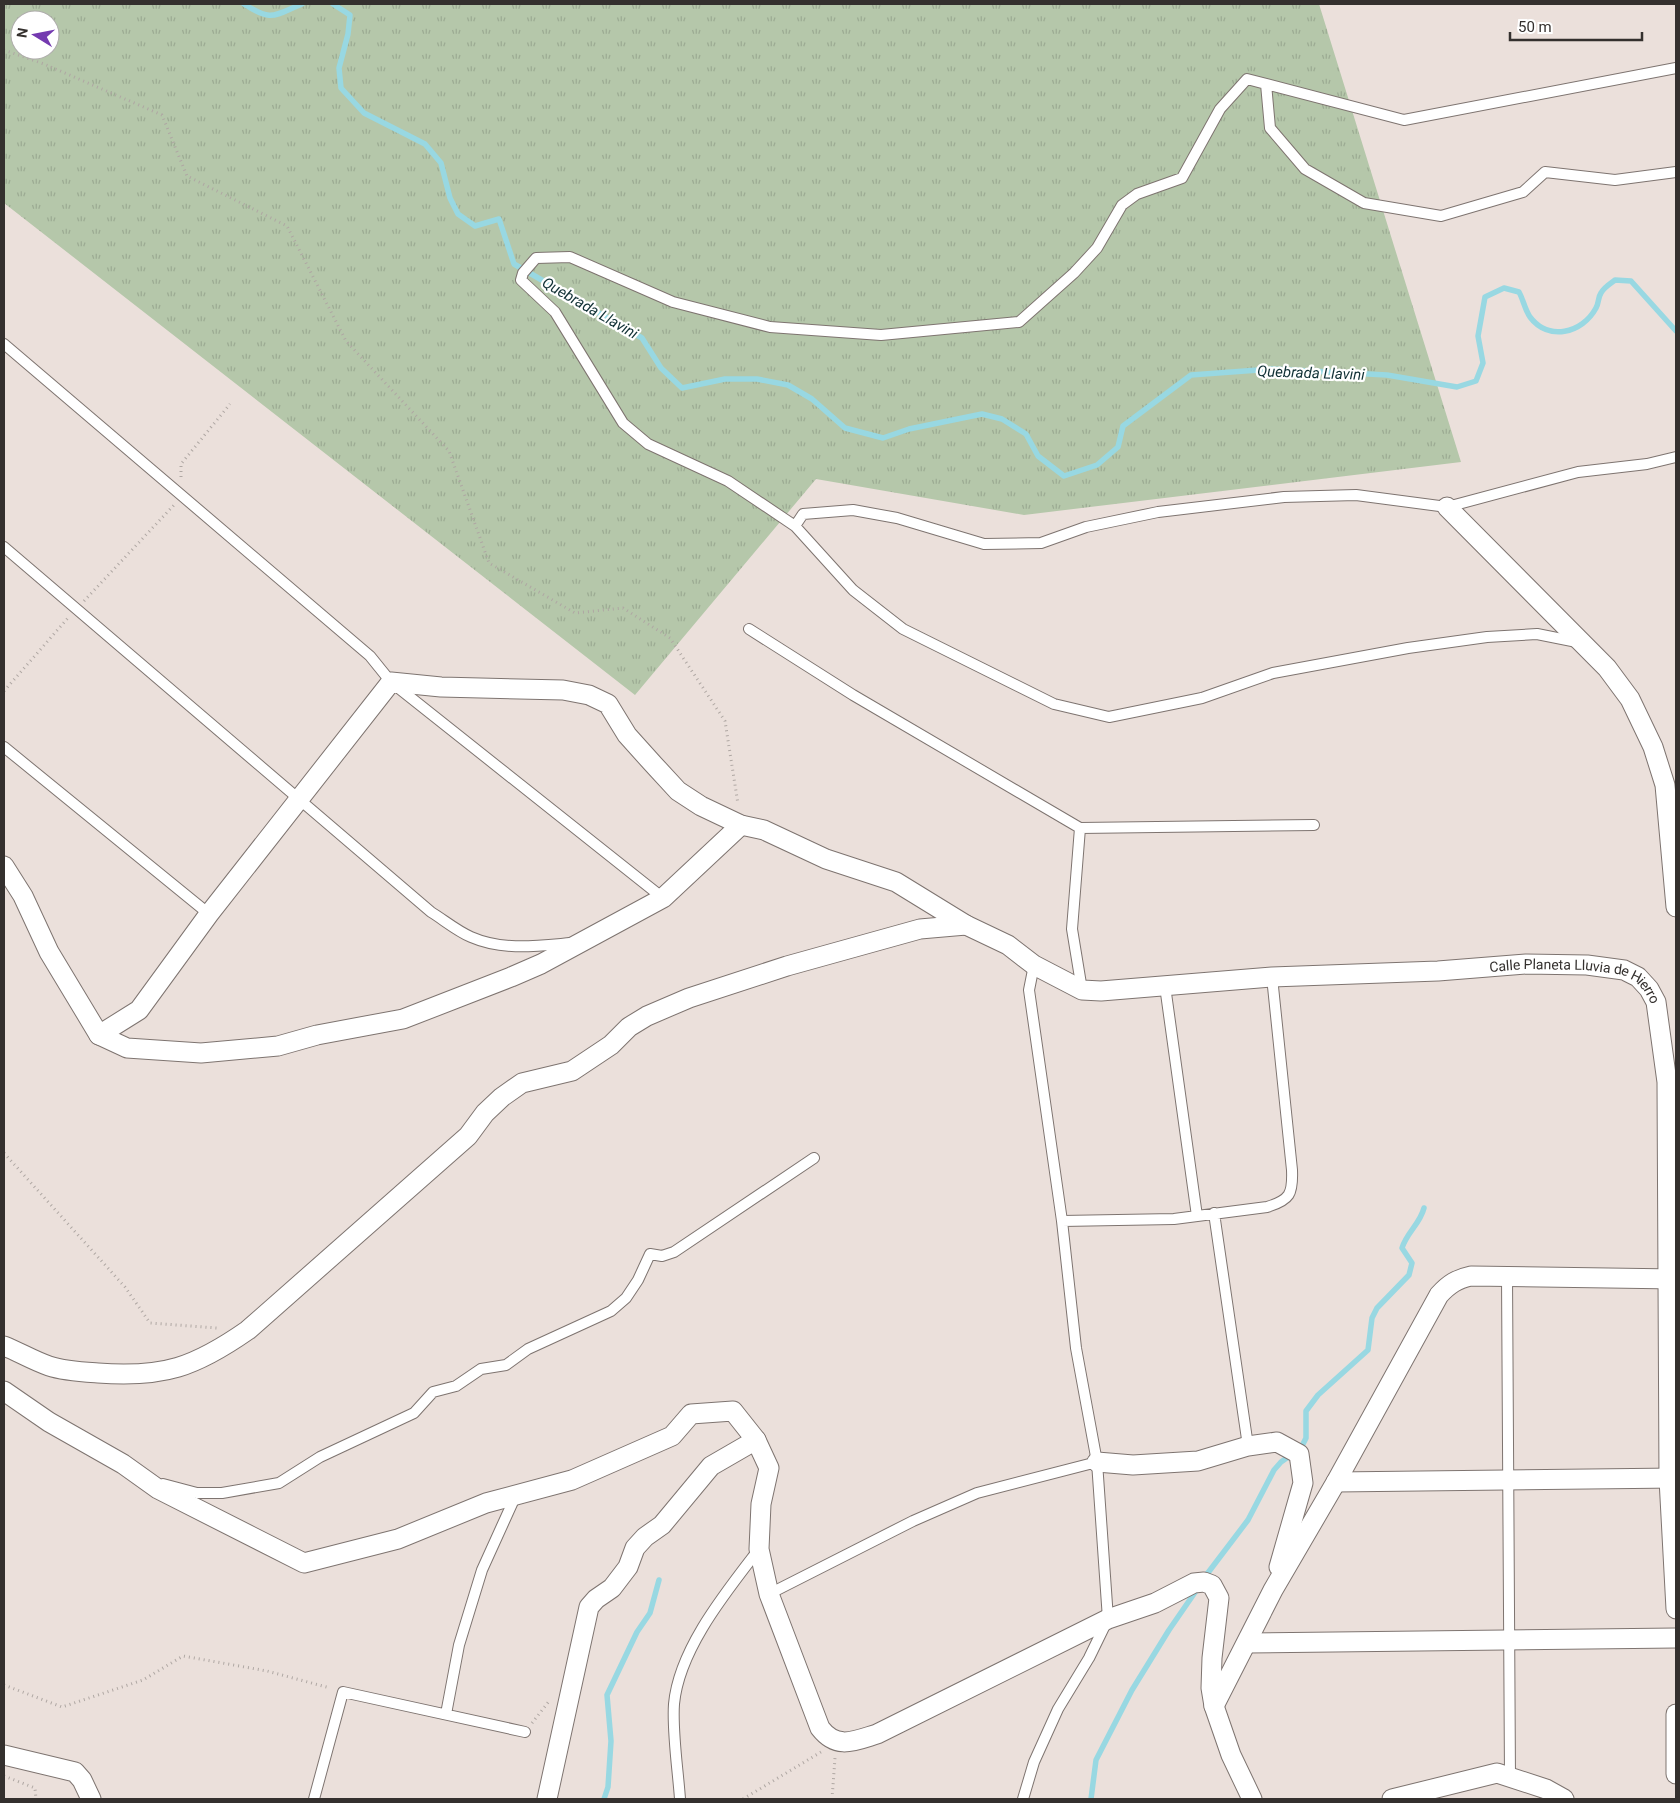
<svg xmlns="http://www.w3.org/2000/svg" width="1680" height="1803" font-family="Roboto,sans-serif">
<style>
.grass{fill:url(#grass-tufts);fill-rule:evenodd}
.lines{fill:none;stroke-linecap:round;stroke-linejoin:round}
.stream{stroke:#98d8e2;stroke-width:5.5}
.service-casing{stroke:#7e7470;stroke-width:12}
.minor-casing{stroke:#7e7470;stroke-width:21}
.path{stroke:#afa7a3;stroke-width:3;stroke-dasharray:1 4;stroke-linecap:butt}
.service{stroke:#fff;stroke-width:10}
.minor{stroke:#fff;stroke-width:19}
.labels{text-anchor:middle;stroke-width:4.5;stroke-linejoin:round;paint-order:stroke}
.street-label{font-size:14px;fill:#34302e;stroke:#fff}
.water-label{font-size:15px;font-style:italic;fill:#103035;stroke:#fff}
</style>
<defs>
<pattern id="grass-tufts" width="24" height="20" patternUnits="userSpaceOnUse" patternTransform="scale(1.25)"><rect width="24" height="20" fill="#b5c7aa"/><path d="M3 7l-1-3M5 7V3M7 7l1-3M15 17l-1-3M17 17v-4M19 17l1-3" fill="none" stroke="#9cab93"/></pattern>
</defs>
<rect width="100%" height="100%" fill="#ebe0db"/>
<path class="grass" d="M 4,4 L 1319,4 L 1461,462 L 1024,515 L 816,479 L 635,695 L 4,203 ZM 20,20 L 50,20 L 50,50 L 20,50 Z"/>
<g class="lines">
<path class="stream" d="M 244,4 C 272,22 273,16 302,4
M 333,4 L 350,15 L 348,34 L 339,68 L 341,88 L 364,113 L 425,144 L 441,163 L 450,198 L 458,214 L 475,226 L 499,219 L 514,264 L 642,338 L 661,368 L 682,388 L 725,379 L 757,379 L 788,385 L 812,399 L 845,428 L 883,438 L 909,429 L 982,414 L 1002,419 L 1026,434 L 1038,456 L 1064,476 L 1097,465 L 1118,447 L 1123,426 L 1191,375 L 1272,369 L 1387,375 L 1457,387 L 1476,381 L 1483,363 L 1478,336 L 1485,297 L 1504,288 L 1519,292 C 1523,299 1525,310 1530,317 C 1548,341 1582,334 1596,308 C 1599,303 1598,297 1601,293 C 1603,288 1611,283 1615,280 L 1631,281 L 1676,331
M 1204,1578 L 1248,1520 L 1274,1470 L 1281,1462 L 1301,1448 L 1306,1438 L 1306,1411 L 1318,1395 L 1368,1350 L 1372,1318 L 1377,1308 L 1409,1275 L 1412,1263 L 1402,1248 C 1407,1232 1420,1224 1424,1208
M 604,1799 L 608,1787 L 611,1741 L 607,1695 L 637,1632 L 650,1613 L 659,1580
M 1091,1799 L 1096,1760 L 1132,1690 L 1169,1630 L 1198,1588"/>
<g class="service-casing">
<path id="service" d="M 1266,84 L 1270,128 L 1305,169 L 1364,203 L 1441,216 L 1523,192 L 1545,172 L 1615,180 L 1676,172
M 4,344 L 370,656 L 391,682 L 663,898
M 795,526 L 803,514 L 853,510 L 897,518 L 984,544 L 1041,543 L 1086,527 L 1158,512 L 1284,497 L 1356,495 L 1447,507 L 1578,472 L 1647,464 L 1676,457
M 4,547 L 431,912 C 444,920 457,931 471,937 C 503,951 537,946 571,943
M 749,629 L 853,695 L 1080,828
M 1577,642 L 1537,634 L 1487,637 L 1408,648 L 1273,673 L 1202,698 L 1109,717 L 1054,704 L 903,629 L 853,590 L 795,526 L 728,481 L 648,444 L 623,423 L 555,312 L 521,280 L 523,273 L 536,258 L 570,257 L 673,302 L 770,327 L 881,335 L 1019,322 L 1074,273 L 1097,248 L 1122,205 L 1137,194 L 1182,178 L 1220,109 L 1247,79 L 1404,120 L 1676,68
M 4,747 L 209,914
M 1165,986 L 1197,1216
M 1082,990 L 1072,929 L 1080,828 L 1314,825
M 1214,1213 L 1248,1446
M 1062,1221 L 1174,1219 L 1267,1207 C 1290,1200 1293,1194 1292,1170 L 1272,977
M 1507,1276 L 1510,1777
M 163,1484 L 197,1493 L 222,1493 L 279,1483 L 320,1457 L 414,1413 L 433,1392 L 456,1386 L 481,1369 L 506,1365 L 528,1349 L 611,1311 L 626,1298 L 638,1280 L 650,1254 L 662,1256 L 674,1252 L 814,1158
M 769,1594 L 913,1521 L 977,1493 L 1097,1462
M 446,1714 L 459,1645 L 482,1570 L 516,1495
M 314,1799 L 343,1692 L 525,1732
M 680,1799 C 678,1770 672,1732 674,1704 C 679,1649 726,1592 759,1549
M 1023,1799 L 1034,1762 L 1058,1709 L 1089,1658 L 1108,1619 L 1097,1462 L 1076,1348 L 1062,1221 L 1029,990 L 1034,965"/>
</g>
<g class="minor-casing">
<g id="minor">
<path d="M 1447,507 L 1607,668 L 1630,699 L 1653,747 L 1665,785 L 1676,907"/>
<path d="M 4,866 L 23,896 L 49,952 L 99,1035 L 127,1048 L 201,1053 L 278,1046 L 317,1035 L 403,1019 L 511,977 L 541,964 L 663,898 L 741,825"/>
<path id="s1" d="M 99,1035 L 139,1010 L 209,914 L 391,682 L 441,687 L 563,690 L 589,695 L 608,704 L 627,735 L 654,765 L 678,791 L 701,806 L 741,825 L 764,830 L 826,859 L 896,882 L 966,925 L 1008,945 L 1034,965 L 1082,990 L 1101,991 L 1272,977 L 1438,971 L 1526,964 L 1587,965 L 1624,970 L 1638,977 L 1649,989 L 1656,1002 L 1667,1082 L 1669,1479 L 1676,1609"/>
<path d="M 4,1346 C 19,1352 34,1361 49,1366 C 64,1371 83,1372 98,1373 C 164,1378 195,1367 248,1330 L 468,1136 L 485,1113 L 502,1097 L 522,1083 L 572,1071 L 611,1045 L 629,1027 L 647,1016 L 689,998 L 787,966 L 920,929 L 966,925"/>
<path d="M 4,1391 L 49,1422 L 123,1464 L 158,1489 L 304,1563 L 398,1539 L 486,1503 L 572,1480 L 672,1436 L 691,1414 L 733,1411 L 756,1440 L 769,1468 L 761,1504 L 759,1549 L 769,1594 L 820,1728 C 837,1750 854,1741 877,1734 L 1108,1619 L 1155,1603 L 1194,1583 L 1204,1582 L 1212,1585 L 1219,1598 L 1212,1658 L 1211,1688 L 1214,1706 L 1231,1755 L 1252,1799"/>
<path d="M 1097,1462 L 1133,1465 L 1198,1461 L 1248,1446 L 1277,1442 L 1299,1454 L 1303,1483 L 1279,1567"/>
<path d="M 1336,1482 L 1676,1478"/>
<path d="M 1247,1643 L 1676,1638"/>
<path d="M 1214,1706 L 1273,1590 L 1336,1482 L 1439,1295 C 1449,1284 1457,1279 1471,1276 L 1676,1279"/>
<path d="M 1676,1714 L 1676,1774"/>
<path d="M 4,1755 L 75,1772 L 82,1780 L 91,1799"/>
<path d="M 547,1799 L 589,1607 L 596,1599 L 612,1588 L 628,1567 L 635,1548 L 645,1537 L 662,1525 L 711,1466 L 756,1440"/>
<path d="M 1392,1799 L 1497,1773 L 1546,1789 L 1564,1799"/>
</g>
</g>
<path class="path" d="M 4,50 L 44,64 L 162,115 L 187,176 L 287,226 L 346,341 L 449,451 L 489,563 L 575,613 L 623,608 L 670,638 L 725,721 L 738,804
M 181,477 L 181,464 L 230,404
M 84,601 L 174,505
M 4,691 L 68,618
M 4,1153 L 125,1287 L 150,1323 L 217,1328
M 4,1685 L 62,1707 L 143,1680 L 183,1656 L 267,1671 L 330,1688
M 532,1723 L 550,1700
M 4,1776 L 35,1788 L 36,1799
M 743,1799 L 821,1752
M 832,1799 L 835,1758"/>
<use href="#service" class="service"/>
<use href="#minor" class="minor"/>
</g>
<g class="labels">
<g class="street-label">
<text dy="5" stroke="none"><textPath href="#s1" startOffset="1745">Calle Planeta Lluvia de Hierro</textPath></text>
</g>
<g class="water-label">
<text transform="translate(590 308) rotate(30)" y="5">Quebrada Llavini</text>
<text transform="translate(1311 373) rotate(2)" y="5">Quebrada Llavini</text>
</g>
</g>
<rect width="1680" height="1803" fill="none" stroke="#34302e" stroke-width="10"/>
<g transform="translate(35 35) rotate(280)"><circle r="24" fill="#ffffff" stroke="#aeacab"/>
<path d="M0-4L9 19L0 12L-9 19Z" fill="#743ab0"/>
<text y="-8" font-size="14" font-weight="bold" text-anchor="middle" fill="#34302e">N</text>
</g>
<path d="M1510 32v8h132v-8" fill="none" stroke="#34302e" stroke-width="2.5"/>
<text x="1518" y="32" font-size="15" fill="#34302e" stroke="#ffffff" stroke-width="4" paint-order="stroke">50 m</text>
</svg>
